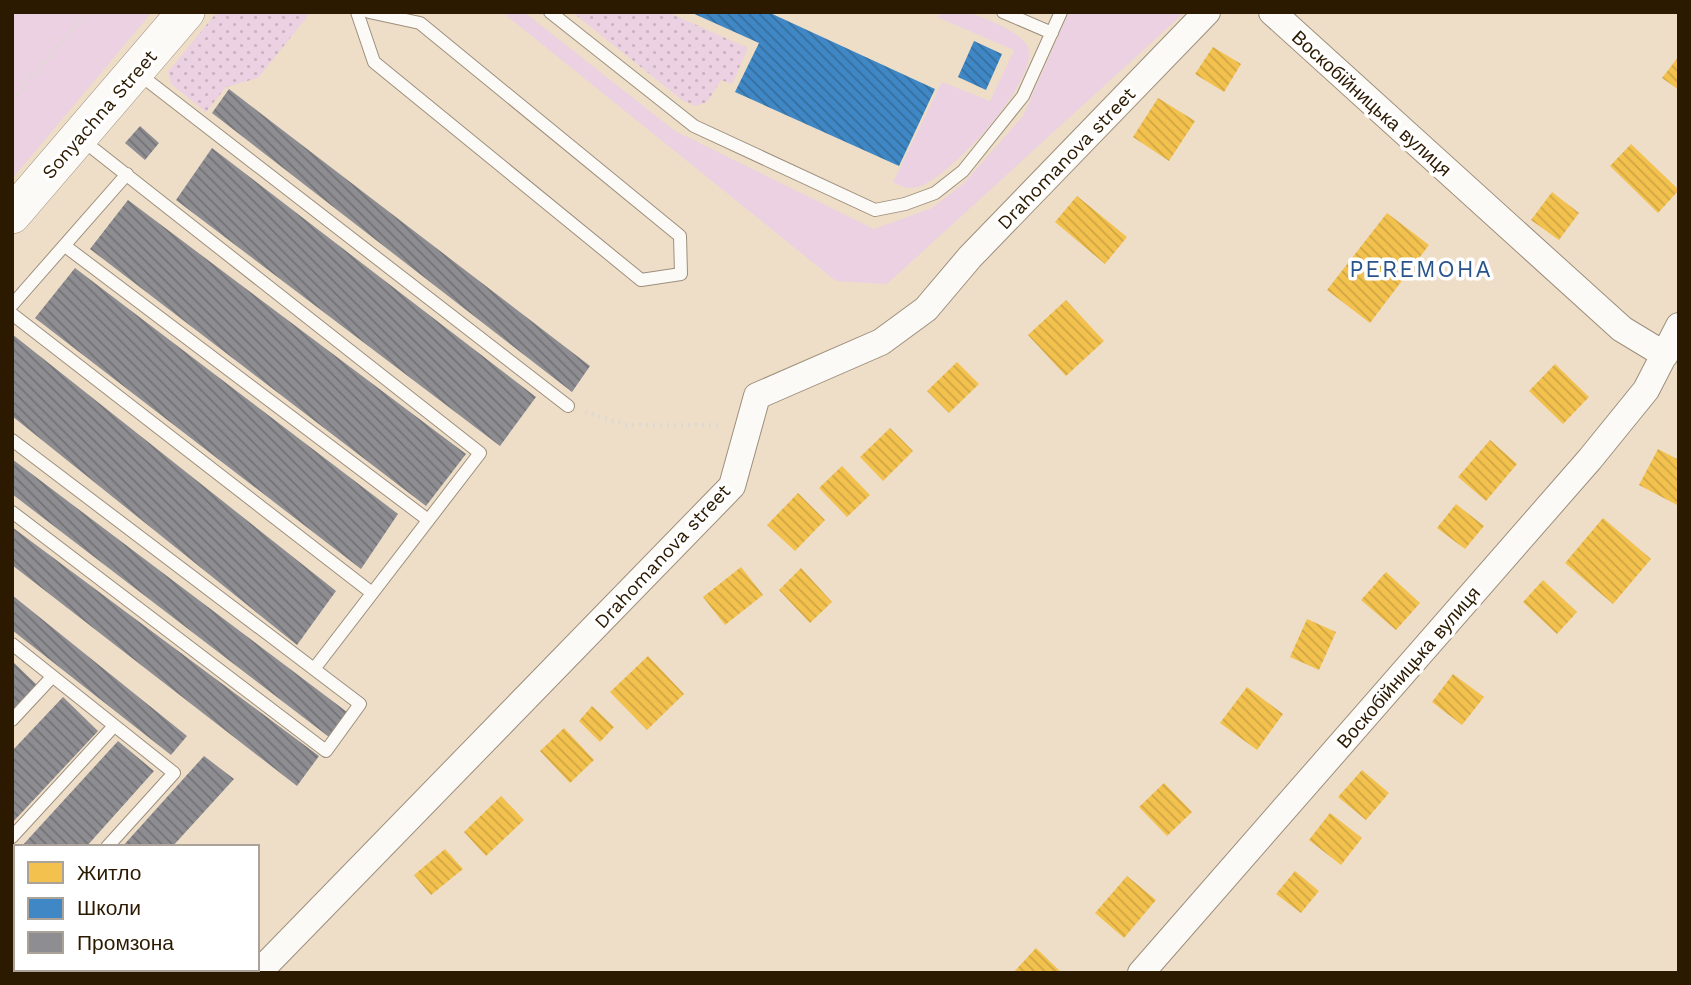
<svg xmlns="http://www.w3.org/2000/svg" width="1691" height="985" font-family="'Work Sans',sans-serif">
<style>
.grass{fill:url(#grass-dots)}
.garden{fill:#ebd1e2}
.homes{fill:url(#homes-back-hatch)}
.schools{fill:url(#schools-back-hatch)}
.industry{fill:url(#industry-back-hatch)}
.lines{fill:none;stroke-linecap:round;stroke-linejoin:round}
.lane-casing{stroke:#9d8f7c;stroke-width:14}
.street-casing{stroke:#9d8f7c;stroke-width:28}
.secondary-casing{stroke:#9d8f7c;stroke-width:38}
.path{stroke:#ded9d1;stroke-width:4.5;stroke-dasharray:2 5;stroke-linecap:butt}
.lane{stroke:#fcfaf7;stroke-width:12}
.street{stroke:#fcfaf7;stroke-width:26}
.secondary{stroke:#fcfaf7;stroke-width:37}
.labels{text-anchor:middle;stroke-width:7;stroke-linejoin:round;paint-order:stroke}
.street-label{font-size:19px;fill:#2c1a00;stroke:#fff}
.quarter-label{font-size:23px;letter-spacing:2px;fill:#285489;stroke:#fff}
</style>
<defs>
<pattern id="grass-dots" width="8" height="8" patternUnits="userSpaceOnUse" patternTransform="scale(1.75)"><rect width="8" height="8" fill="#ebd1e2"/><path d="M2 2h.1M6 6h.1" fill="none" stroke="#cab3c0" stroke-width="1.8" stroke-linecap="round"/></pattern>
<pattern id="homes-back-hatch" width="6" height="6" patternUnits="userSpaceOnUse" patternTransform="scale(1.75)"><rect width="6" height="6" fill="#f2c14e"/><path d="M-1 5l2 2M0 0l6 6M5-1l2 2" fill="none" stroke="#d0a542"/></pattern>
<pattern id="schools-back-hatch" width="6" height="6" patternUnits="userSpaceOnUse" patternTransform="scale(1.75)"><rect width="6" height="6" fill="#3f88c5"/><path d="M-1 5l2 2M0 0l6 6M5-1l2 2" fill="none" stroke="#356e9e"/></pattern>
<pattern id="industry-back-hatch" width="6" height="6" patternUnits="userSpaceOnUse" patternTransform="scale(1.75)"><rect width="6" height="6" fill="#8d8d92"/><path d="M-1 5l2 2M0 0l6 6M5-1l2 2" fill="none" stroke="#737275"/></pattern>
</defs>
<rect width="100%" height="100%" fill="#eedec8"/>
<path class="grass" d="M 217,12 L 311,12 L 258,78 L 226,87 L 206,112 L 171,84 L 168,72 Z
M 572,12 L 667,12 L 748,48 L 732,84 L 721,80 L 707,102 L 696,106 L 682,100 Z"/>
<path class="garden" d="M 12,12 L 152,12 L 12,179 Z
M 502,12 L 524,12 L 675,131 L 874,229 L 932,208 L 964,183 L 1023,116 L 1069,12 L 1185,12 L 887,284 L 836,281 Z
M 942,12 C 950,12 961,11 969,13 C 984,17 1027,34 1029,51 C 1034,85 950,178 918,187 C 908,190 901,186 893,182 L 942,82 L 990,101 L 1014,50 L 937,17 Z"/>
<path class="homes" d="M 1213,47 L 1241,64 L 1224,92 L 1195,74 Z
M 1679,56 L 1679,90 L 1662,78 Z
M 1158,98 L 1195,121 L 1169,161 L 1133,137 Z
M 1631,144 L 1679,190 L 1658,213 L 1610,166 Z
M 1552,192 L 1579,213 L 1559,240 L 1531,220 Z
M 1077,196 L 1127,237 L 1105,264 L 1055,222 Z
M 1387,213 L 1429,245 L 1370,323 L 1327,290 Z
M 1066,300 L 1104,341 L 1066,376 L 1028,335 Z
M 957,362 L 979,384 L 949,413 L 927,391 Z
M 1555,364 L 1589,397 L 1563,424 L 1529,391 Z
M 890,428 L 913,451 L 883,481 L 860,457 Z
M 1490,440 L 1517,464 L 1486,501 L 1458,477 Z
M 1658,449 L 1679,460 L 1679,506 L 1639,485 Z
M 842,466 L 870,495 L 847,517 L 819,488 Z
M 798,493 L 825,520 L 795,551 L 767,525 Z
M 1456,504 L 1484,526 L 1465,549 L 1437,528 Z
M 1603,518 L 1651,559 L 1613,604 L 1565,563 Z
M 741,567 L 763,595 L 725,625 L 703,597 Z
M 801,568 L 832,602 L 810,623 L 779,590 Z
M 1386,572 L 1420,603 L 1396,630 L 1361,600 Z
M 1543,580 L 1577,612 L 1557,634 L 1523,602 Z
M 1307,619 L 1336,632 L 1319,670 L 1290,657 Z
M 648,656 L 684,694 L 647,730 L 610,692 Z
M 1453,674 L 1484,697 L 1462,725 L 1432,702 Z
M 1247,687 L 1283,714 L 1257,750 L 1220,723 Z
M 592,706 L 614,727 L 600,742 L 579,721 Z
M 564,728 L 594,760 L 570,783 L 540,751 Z
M 1362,770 L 1389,793 L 1366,820 L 1338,797 Z
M 1164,783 L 1192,812 L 1167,836 L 1139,807 Z
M 501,796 L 524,820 L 486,856 L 464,832 Z
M 1330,813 L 1362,838 L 1341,865 L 1309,840 Z
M 445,849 L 463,869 L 431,895 L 414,875 Z
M 1295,871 L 1319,891 L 1301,913 L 1276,894 Z
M 1127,876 L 1156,900 L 1124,938 L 1095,913 Z
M 1036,948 L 1062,973 L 1013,973 Z"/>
<path class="schools" d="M 690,12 L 768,12 L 935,89 L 899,166 L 735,92 L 759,43 Z
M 974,41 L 1002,54 L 986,90 L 958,77 Z"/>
<path class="industry" d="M 229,89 L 590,366 L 572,392 L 212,113 Z
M 140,126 L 159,143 L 145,160 L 125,143 Z
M 212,148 L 536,397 L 500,446 L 176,200 Z
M 128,200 L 466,454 L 426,506 L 90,249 Z
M 75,268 L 398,514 L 361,569 L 35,318 Z
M 12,334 L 336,591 L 297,645 L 12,416 Z
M 12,459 L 347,712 L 329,737 L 12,494 Z
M 12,527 L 319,756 L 297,786 L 12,565 Z
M 12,595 L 187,736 L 171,755 L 12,630 Z
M 12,661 L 37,685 L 12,711 Z
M 63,697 L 98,731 L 12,823 L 12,751 Z
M 118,741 L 154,771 L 86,847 L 21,847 Z
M 204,756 L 234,779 L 172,847 L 122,847 Z
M 16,853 L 16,925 L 12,929 L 12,857 Z
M 16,964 L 16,969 L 60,969 L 57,973 L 12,973 L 12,968 Z"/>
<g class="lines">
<g class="lane-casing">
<path id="lane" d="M 357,12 L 374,62 L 641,280 L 681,274 L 680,236 L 420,23 L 369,12
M 550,12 L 694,126 L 875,210 L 905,204 L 935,193 L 963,171 L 1023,96 L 1061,12
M 1003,12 L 1052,33
M 139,74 L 568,406
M 81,139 L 480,453 L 314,669
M 65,246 L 428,520
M 12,305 L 127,174
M 12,314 L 372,593
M 12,440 L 360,704 L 326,751 L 12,512
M 12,644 L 174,773 L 107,847
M 12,720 L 52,677
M 12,837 L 114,726
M 12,950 L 16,946"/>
</g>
<g class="street-casing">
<path id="street" d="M 1272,12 L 1622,329 L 1665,355
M 258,973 L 732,486 L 757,396 L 881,342 L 926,309 L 970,257 L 1207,12
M 1141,973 L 1590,459 L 1646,390 L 1679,326"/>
</g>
<g class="secondary-casing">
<path id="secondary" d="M 12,215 L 186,12"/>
</g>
<path class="path" d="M 12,100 L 86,12
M 585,412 L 627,425 L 721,425"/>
<use href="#lane" class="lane"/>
<use href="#street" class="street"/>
<use href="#secondary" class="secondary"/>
</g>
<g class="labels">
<g class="street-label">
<text transform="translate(1372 103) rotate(42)" y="7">Воскобійницька вулиця</text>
<text transform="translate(99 114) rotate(-49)" y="7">Sonyachna Street</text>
<text transform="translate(1066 158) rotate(-46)" y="7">Drahomanova street</text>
<text transform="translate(662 556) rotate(-47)" y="7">Drahomanova street</text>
<text transform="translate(1408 667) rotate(-49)" y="7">Воскобійницька вулиця</text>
</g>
<g class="quarter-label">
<text x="1421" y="277">PEREMOHA</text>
</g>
</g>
<rect width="1691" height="985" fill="none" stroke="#2c1a00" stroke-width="28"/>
<rect x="14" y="845" width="245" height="126" fill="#ffffff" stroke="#aba399" stroke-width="2"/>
<rect x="28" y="862" width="35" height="21" fill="#f2c14e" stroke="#aba399" stroke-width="2"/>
<text x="77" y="880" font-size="21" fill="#2c1a00">Житло</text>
<rect x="28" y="898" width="35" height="21" fill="#3f88c5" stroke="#aba399" stroke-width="2"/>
<text x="77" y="915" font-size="21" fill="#2c1a00">Школи</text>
<rect x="28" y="932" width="35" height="21" fill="#8d8d92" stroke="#aba399" stroke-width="2"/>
<text x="77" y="950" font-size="21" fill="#2c1a00">Промзона</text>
</svg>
